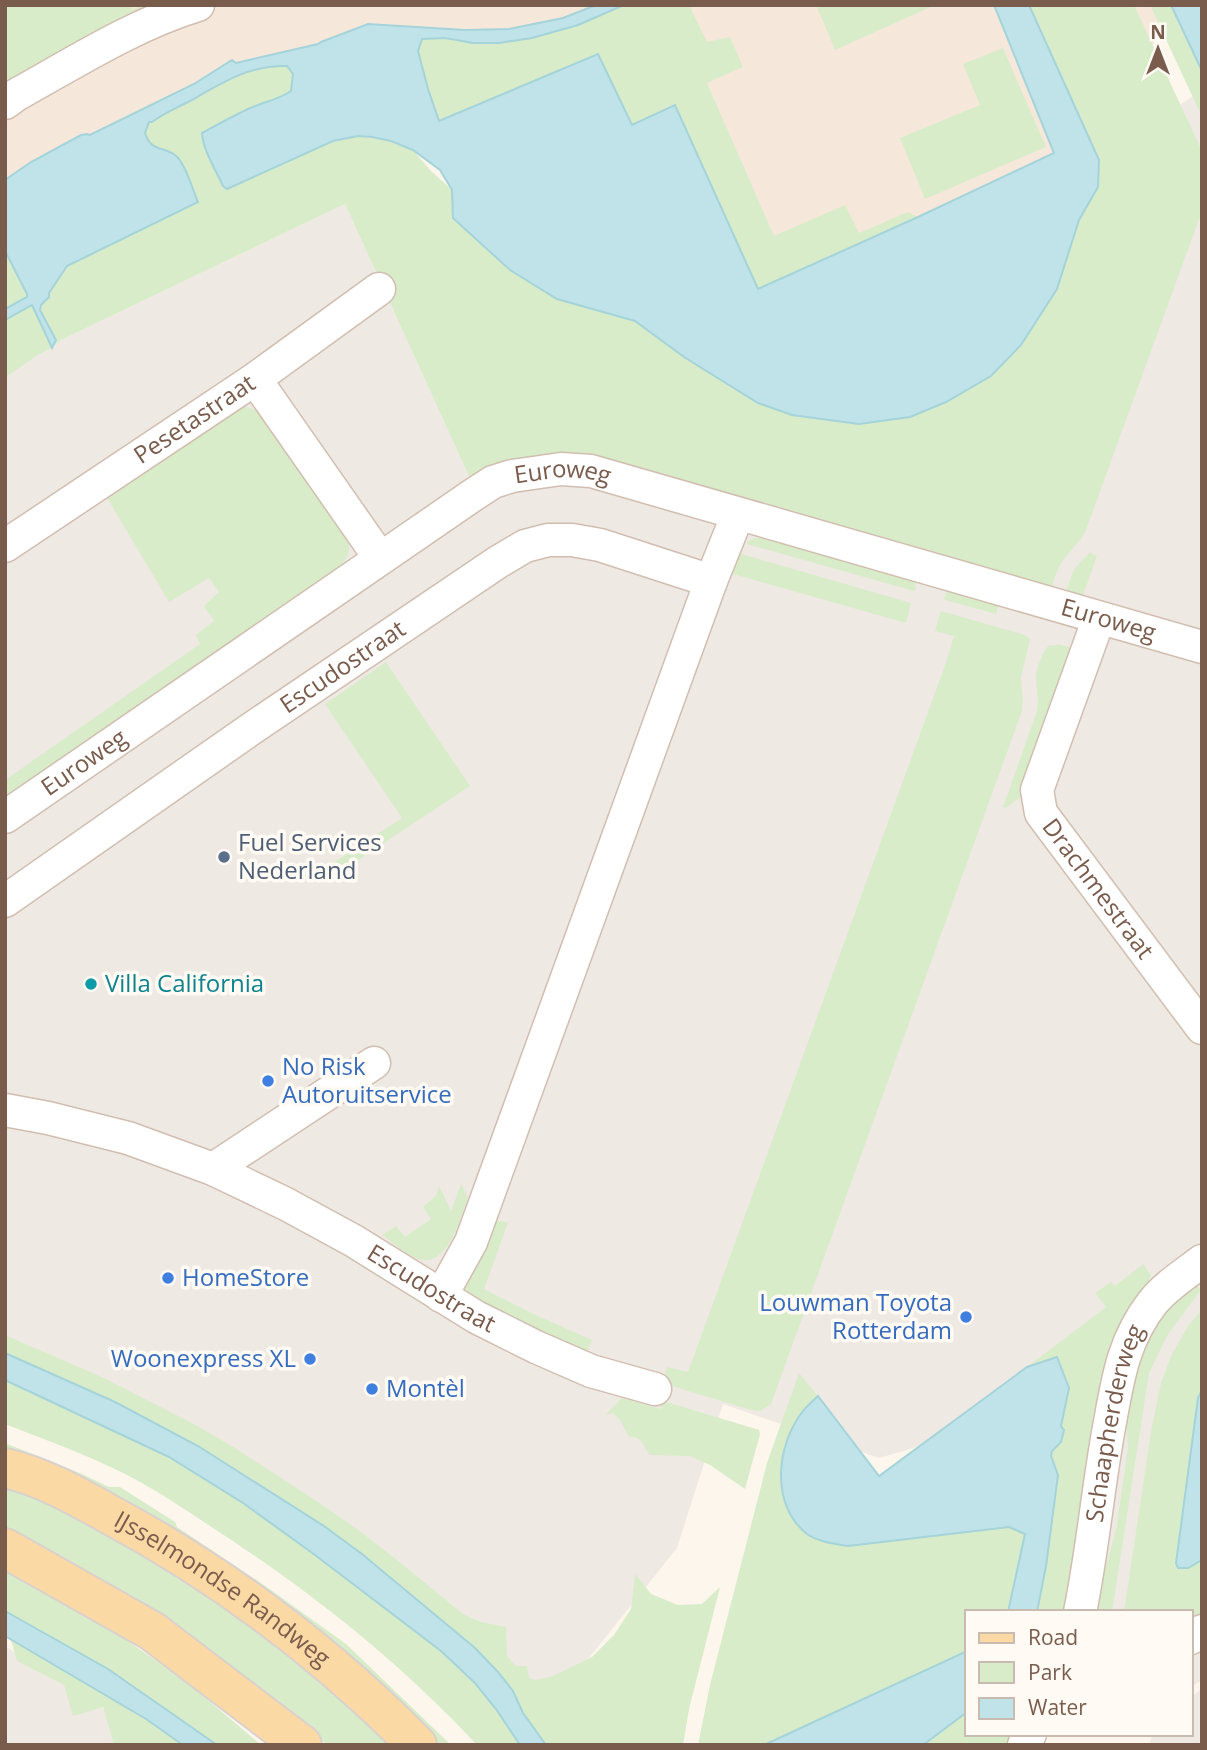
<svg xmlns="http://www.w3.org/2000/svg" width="1207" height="1750" font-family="'Open Sans',sans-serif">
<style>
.residential{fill:#f5e8da}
.industrial{fill:#efe9e4}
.green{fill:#d8ecc9}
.water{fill:#bfe3e8;stroke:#a5d3da;stroke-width:2}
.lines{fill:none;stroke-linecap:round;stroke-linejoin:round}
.minor-casing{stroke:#d1beb0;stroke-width:35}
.major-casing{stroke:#dad1cd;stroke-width:42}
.minor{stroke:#fff;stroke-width:32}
.major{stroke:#fbd9a5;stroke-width:38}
.service-dot{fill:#5c6f8a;stroke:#fffaf3;stroke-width:2.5}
.culture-dot{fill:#0f9aa8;stroke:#fffaf3;stroke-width:2.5}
.shop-dot{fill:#3f7fe0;stroke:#fffaf3;stroke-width:2.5}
.labels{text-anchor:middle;stroke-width:7;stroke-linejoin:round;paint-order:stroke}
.street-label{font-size:24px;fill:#7a5c4d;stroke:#fffaf3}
.service-label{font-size:24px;fill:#4e5e75;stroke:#fffaf3;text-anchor:start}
.culture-label{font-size:24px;fill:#0d838f;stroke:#fffaf3;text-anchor:start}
.shop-label{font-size:24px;fill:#366cbe;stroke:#fffaf3;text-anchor:start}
</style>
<rect width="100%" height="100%" fill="#fdf6ec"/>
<path class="residential" d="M 5,5 L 1175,5 L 1080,173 L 864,343 L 383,115 L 5,215 Z"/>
<path class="industrial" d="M 1202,90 L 1202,1680 L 1191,1687 L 1191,1612 L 1036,1612 L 927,1444 L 879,1458 L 723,1404 L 677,1548 L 552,1704 L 230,1516 L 5,1408 L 5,378 L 38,355 L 52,348 L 61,340 L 345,204 L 472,483 L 1057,289 L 1099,160 Z
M 5,1646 L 160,1745 L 5,1745 Z
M 1202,1689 L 1202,1745 L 1150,1745 L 1152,1734 L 1191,1734 L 1191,1697 Z"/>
<path class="green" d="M 5,5 L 130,5 L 132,10 L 143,5 L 177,5 L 5,92 Z
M 624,5 L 689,5 L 707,42 L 730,37 L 743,67 L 707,83 L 774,236 L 845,205 L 859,233 L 908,212 L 918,217 L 758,289 L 675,105 L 632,125 L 598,54 L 439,121 L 428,89 L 418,51 L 421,39 L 445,38 L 473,43 L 499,43 L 532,38 L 578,25 Z
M 816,5 L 935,5 L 835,50 Z
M 1029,5 L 1134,5 L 1202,151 L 1202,211 L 1086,530 C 1081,541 1072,548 1065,558 C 1057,567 1054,579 1051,590 L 568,459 L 472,483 L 345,204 L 61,340 L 52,348 L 38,355 L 5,378 L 5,320 L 32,304 L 53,347 L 56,340 L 40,310 L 41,305 L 49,297 L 49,293 L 67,266 L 198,202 C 193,191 185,162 175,155 C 163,146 151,152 145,133 L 149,121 L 152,122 C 164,113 177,108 190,101 C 222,83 249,65 287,66 L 293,74 L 291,90 C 278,100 263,102 249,109 C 233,116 217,125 202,133 L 205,146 L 223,186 L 227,189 L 333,141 L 358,136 L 391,141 L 413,150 L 431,171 L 452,190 L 557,299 L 635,321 L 684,357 L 757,403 L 910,417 L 946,402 L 1057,289 L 1079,220 L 1098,187 L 1099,160 Z
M 1150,5 L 1171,5 L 1202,71 L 1202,117 Z
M 1003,48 L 1046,147 L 925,199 L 900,138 L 980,105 L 963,64 Z
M 5,253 L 27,294 L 27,297 L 5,309 Z
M 241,405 L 259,411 L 349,538 L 349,553 L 340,568 L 5,798 L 5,780 L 200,644 L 196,635 L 214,621 L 204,606 L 219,592 L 209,578 L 169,602 L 103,491 Z
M 772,537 L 915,581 L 916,590 L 914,591 L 747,544 L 747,542 L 754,538 Z
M 1090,552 L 1097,556 L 1082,598 L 1064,597 L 1074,569 Z
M 738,553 L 911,603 L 906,623 L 726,572 Z
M 951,591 L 999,602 L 996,614 L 945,600 L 944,598 L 947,592 Z
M 941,611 L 1025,635 L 1030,639 L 1021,678 L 1023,699 L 1022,711 L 771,1404 L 760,1411 L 751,1410 L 662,1383 L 667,1367 L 688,1372 L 944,668 L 954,636 L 935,631 Z
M 1057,644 L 1072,648 L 1024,794 L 1006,808 L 1003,807 L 1037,711 C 1039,699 1036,688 1036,676 C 1036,670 1044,647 1050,645 C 1052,645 1054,646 1056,646 Z
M 386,662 L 470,786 L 322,884 L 316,874 L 402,818 L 325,704 Z
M 461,1184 L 468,1197 C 461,1218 446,1274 414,1257 C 403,1252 392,1242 382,1235 L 396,1226 L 405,1237 L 431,1219 L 423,1207 L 436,1196 L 439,1186 L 451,1211 Z
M 495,1221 L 501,1221 L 508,1223 L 484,1289 L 538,1316 L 592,1340 L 588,1350 L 578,1351 L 467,1298 L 463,1290 L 462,1283 Z
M 1143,1264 L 1151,1275 L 1149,1282 L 1138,1295 L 1143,1299 L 1068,1612 L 1037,1612 L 1046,1566 L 1058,1476 L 1051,1456 L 1052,1451 L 1061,1442 L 1064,1431 L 1061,1427 L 1069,1388 L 1057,1357 L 1027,1367 L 1106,1307 L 1095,1293 L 1111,1282 L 1115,1286 Z
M 1194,1282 L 1201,1290 L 1168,1334 L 1149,1373 L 1112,1612 L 1093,1612 L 1116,1530 L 1128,1448 L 1124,1398 L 1141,1346 L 1162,1316 Z
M 1202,1310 L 1202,1390 L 1198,1398 L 1176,1563 L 1188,1568 L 1202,1560 L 1202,1619 L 1191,1626 L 1191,1612 L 1124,1612 L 1151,1432 L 1161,1383 L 1172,1354 L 1188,1326 Z
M 5,1335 L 104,1378 L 194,1424 L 235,1448 L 318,1502 L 357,1529 L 397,1560 L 463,1614 L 481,1622 L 506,1627 L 507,1656 L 516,1666 L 527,1666 L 529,1678 L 535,1680 L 553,1676 L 592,1657 L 614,1635 L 631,1609 L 635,1574 L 651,1594 L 678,1605 L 702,1604 L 720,1587 L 689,1709 L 683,1745 L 546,1745 L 523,1713 L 516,1696 L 498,1672 L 475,1648 C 425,1605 376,1562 322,1525 C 223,1456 117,1400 5,1353 Z
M 799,1373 L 818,1396 L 802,1412 L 780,1481 L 786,1506 L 1009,1527 L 1025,1534 L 1008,1612 L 967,1612 L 967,1651 L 764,1745 L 698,1745 L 710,1685 L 767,1463 Z
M 5,1380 L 169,1457 L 243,1503 L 315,1555 L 441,1651 L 475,1683 L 496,1709 L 520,1745 L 477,1745 C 398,1660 306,1588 210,1526 C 187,1511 165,1496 142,1483 C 99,1459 51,1442 5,1424 Z
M 622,1398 L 660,1409 L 663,1401 L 759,1430 L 760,1434 L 745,1489 L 710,1465 L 690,1456 L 649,1455 C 644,1446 641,1435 629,1437 L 620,1420 L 613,1413 L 605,1415 Z
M 5,1443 L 82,1474 L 109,1487 L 120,1487 L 175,1522 L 177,1527 L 264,1585 L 346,1644 L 451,1745 L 438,1745 L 388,1697 L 5,1457 Z
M 5,1485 L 110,1526 L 263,1628 L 396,1745 L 328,1745 L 273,1706 L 5,1533 Z
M 5,1564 L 122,1637 L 188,1683 L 261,1745 L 217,1745 L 108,1669 L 5,1611 Z
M 11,1640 L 146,1719 L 183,1745 L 114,1745 L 103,1707 L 73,1716 L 64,1685 L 17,1661 Z
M 967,1712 L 967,1734 L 1013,1734 L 1006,1745 L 923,1745 Z"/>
<path class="water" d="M 596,5 L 624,5 L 578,25 L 532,38 L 499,43 L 473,43 L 445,38 L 422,39 L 418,51 L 428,89 L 439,121 L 598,54 L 632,125 L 675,105 L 758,289 L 918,217 L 1054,153 L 994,5 L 1029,5 L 1099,160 L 1098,187 L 1079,220 L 1057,289 L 1021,345 L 991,376 L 946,402 L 910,417 L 859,424 L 792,415 L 758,403 L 684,357 L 635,321 L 557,299 L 510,270 L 453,218 L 452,190 L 440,170 L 413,150 L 391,141 L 372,137 L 358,136 L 333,141 L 227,189 L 223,186 C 216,170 203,151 202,133 C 217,125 233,116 248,109 C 263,102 278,100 291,91 L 293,74 L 287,66 C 249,65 222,83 190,101 C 176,108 164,113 152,122 L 149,122 L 145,133 C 151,152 163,146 175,155 C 185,162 193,191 198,202 L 67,266 L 49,293 L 49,297 L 41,305 L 40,310 L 56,340 L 52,348 L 32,305 L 5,320 L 5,309 L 27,297 L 27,294 L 5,251 L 5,180 L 31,162 L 81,135 L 87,134 L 90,135 L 194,84 L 232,60 L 236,63 L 318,44 L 321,42 L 368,24 L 465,30 L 509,29 L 563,18 Z
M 1171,5 L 1202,5 L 1202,71 Z
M 5,1353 L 115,1402 L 198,1446 L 324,1526 L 362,1554 L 475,1648 L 498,1672 L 513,1691 L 523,1713 L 546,1745 L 520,1745 L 496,1709 L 475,1683 L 441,1651 L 315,1555 L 243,1503 L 169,1457 L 5,1380 Z
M 1057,1357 L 1069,1388 L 1061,1426 L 1064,1430 L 1061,1442 L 1052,1451 L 1051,1456 L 1058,1475 L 1046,1566 L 1037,1612 L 1008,1612 L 1025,1534 L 1009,1527 L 848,1546 C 835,1544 818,1542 807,1534 C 770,1505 776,1445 803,1411 C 807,1406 813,1401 818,1396 L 879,1476 L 1027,1367 Z
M 1202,1390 L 1202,1560 L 1188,1568 L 1178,1568 L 1176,1563 L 1198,1398 Z
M 5,1611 L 108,1669 L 217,1745 L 183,1745 L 146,1719 L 5,1636 Z
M 967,1651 L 967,1712 L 923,1745 L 764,1745 Z"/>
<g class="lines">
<g class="minor-casing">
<g id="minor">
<path d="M 5,103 L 16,95 C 74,63 135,24 198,5"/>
<path d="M 255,379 L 380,558"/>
<path id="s1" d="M 5,546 L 255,379 L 379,289"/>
<path id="s2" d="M 1099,618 L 1037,790 L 1041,813 L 1202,1028"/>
<path id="s3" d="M 5,817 L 473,495 L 493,482 L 512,476 L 561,469 L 591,471 L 1202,647"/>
<path id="s4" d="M 5,901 L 248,731 L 498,562 L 525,546 L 548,540 L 572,540 L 600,545 L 711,581"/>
<path id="s5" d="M 5,1110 L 48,1118 L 128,1138 L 213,1169 L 286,1204 L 354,1241 L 476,1317 L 536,1347 L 591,1371 L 655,1389"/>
<path d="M 213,1169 L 374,1063"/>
<path d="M 441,1296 L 471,1242 L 711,581 L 738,514"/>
<path id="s6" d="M 1080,1612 C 1093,1549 1098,1485 1110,1422 C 1118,1377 1124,1339 1153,1302 C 1166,1286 1185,1274 1202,1261"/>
<path d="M 1191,1638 L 1202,1631"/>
<path d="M 1024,1745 L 1030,1734"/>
</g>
</g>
<g class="major-casing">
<g id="major">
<path id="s7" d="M 5,1468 C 41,1476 75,1495 107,1513 C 221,1574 326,1653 417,1745"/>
<path d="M 5,1548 L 152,1631 L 302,1745"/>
</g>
</g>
<use href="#minor" class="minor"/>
<use href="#major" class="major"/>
</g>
<circle class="service-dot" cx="224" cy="857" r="7"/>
<circle class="culture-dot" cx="91" cy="984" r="7"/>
<g class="shop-dot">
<circle cx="268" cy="1081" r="7"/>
<circle cx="168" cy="1278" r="7"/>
<circle cx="966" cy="1317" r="7"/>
<circle cx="310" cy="1359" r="7"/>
<circle cx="372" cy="1389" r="7"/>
</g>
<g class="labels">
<g class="street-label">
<text dy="8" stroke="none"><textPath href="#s1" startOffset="228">Pesetastraat</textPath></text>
<text dy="8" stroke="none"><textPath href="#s3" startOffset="663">Euroweg</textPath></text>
<text dy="8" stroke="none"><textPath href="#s3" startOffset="1230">Euroweg</textPath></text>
<text dy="8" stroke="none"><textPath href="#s4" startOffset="411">Escudostraat</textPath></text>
<text dy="8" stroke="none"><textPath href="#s3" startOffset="96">Euroweg</textPath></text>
<text dy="8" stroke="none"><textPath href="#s2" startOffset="301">Drachmestraat</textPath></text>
<text dy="8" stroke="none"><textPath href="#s5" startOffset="466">Escudostraat</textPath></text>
<text dy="8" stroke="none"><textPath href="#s6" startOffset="192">Schaapherderweg</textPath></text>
<text dy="8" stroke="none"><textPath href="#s7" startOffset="250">IJsselmondse Randweg</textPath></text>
</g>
<g class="service-label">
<text x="238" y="851">Fuel Services<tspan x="238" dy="28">Nederland</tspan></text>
</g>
<g class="culture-label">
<text x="105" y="992">Villa California</text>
</g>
<g class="shop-label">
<text x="282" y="1075">No Risk<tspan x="282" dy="28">Autoruitservice</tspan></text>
<text x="182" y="1286">HomeStore</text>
<text x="952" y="1311" text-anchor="end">Louwman Toyota<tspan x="952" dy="28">Rotterdam</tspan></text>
<text x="296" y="1367" text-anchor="end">Woonexpress XL</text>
<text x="386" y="1397">Montèl</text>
</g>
</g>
<rect width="1207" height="1750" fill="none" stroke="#7a5c4d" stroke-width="14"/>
<rect x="965" y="1610" width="228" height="126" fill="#fffaf3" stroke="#cabbb1" stroke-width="2"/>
<rect x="979" y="1633" width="35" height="10" fill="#fbd9a5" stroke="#cabbb1" stroke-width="2"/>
<text x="1028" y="1645" font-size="21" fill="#7a5c4d">Road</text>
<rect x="979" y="1662" width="35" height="21" fill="#d8ecc9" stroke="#cabbb1" stroke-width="2"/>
<text x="1028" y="1680" font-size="21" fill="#7a5c4d">Park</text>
<rect x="979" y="1698" width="35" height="21" fill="#bfe3e8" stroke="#cabbb1" stroke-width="2"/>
<text x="1028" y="1715" font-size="21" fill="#7a5c4d">Water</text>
<g transform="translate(1158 49)" stroke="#fffaf3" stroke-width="5" paint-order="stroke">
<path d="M0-5L12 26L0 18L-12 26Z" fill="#7a5c4d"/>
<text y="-10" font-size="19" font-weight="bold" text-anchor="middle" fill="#7a5c4d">N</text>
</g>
</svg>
